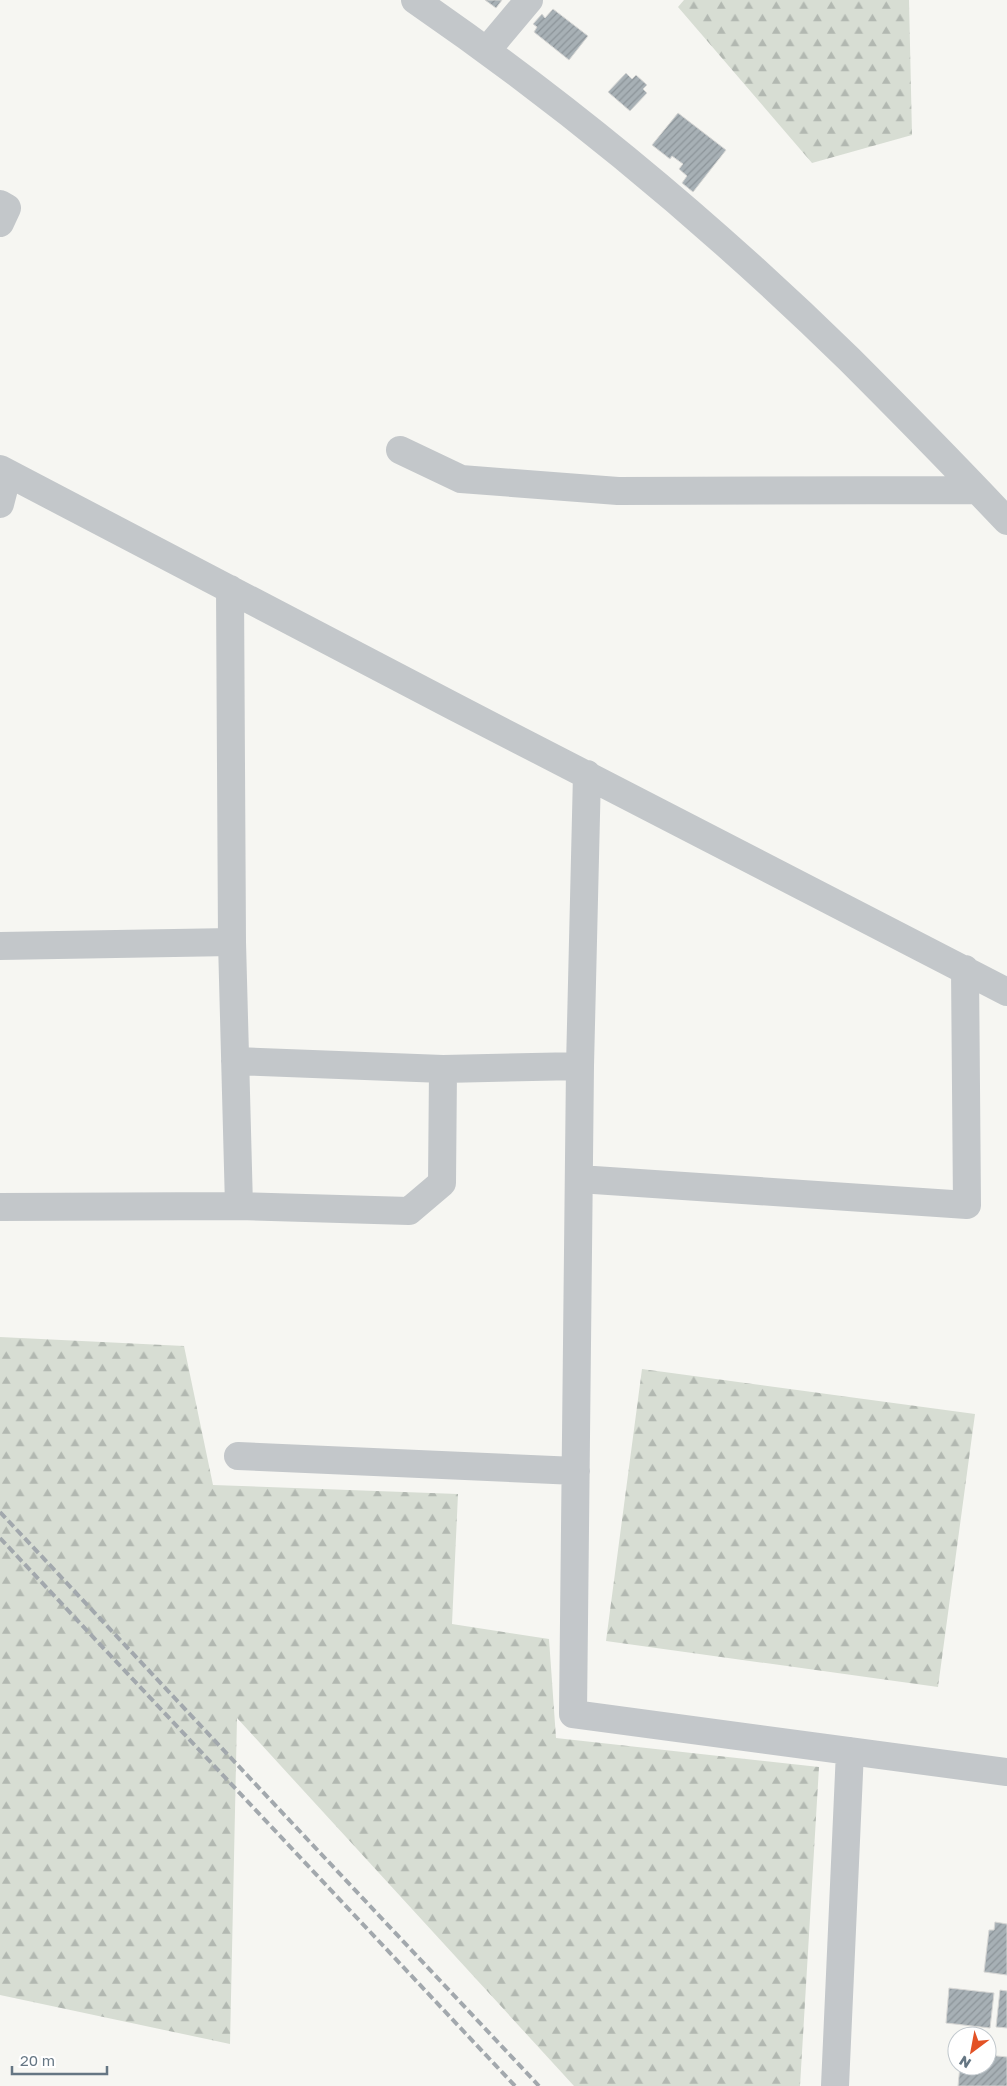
<svg xmlns="http://www.w3.org/2000/svg" width="1007" height="2086" font-family="'Golos Text',sans-serif">
<style>
.forest{fill:url(#forest-firs)}
.building{fill:url(#building-hatch);stroke:#d7d7d5}
.lines{fill:none;stroke-linecap:round;stroke-linejoin:round}
.minor{stroke:#c3c7ca;stroke-width:28}
.rail{stroke:#a2a8ad;stroke-width:4;stroke-dasharray:8 4;stroke-linecap:butt}
</style>
<defs>
<pattern id="forest-firs" width="22" height="20" patternUnits="userSpaceOnUse" patternTransform="scale(1.25)"><rect width="22" height="20" fill="#d7ddd3"/><path d="M5 1l3.5 6h-7zM16 11l3.5 6h-7z" fill="#b2b8b1"/></pattern>
<pattern id="building-hatch" width="6" height="6" patternUnits="userSpaceOnUse" patternTransform="scale(1.25)"><rect width="6" height="6" fill="#a7b0b5"/><path d="M-1 1l2-2M0 6l6-6M5 7l2-2" fill="none" stroke="#8c9499"/></pattern>
</defs>
<rect width="100%" height="100%" fill="#f6f6f2"/>
<path class="forest" d="M 684,0 L 909,0 L 912,135 L 812,163 L 678,7 Z
M 0,1337 L 184,1346 L 213,1485 L 458,1494 L 452,1624 L 549,1639 L 556,1738 L 819,1767 L 800,2086 L 574,2086 L 237,1718 L 230,2044 L 0,1995 Z
M 642,1369 L 975,1414 L 938,1687 L 606,1641 Z"/>
<path class="building" d="M 485,0 L 502,0 L 496,8 Z
M 553,9 L 588,36 L 569,60 L 534,32 L 537,27 L 533,24 L 542,14 L 545,18 Z
M 626,73 L 632,79 L 636,75 L 647,85 L 643,89 L 647,93 L 630,111 L 608,92 Z
M 678,113 L 726,150 L 693,192 L 682,183 L 687,176 L 679,169 L 683,164 L 672,156 L 670,159 L 652,145 Z
M 995,1922 L 1007,1924 L 1007,1975 L 984,1972 L 989,1930 L 994,1930 Z
M 949,1988 L 994,1993 L 990,2028 L 946,2023 Z
M 1000,1990 L 1007,1991 L 1007,2028 L 996,2027 Z
M 987,2055 L 1007,2057 L 1007,2086 L 958,2086 L 960,2066 L 987,2066 Z"/>
<g class="lines">
<path class="minor" d="M 415,0 C 569,106 715,228 849,359 C 902,412 955,466 1007,521
M 487,50 L 529,0
M 0,204 L 7,208 L 0,223
M 400,450 L 461,479 L 618,491 L 977,490
M 0,469 L 453,706 L 1007,992
M 0,504 L 8,473
M 587,774 L 580,1066 L 573,1714 L 1007,1772
M 0,946 L 232,942
M 235,1061 L 443,1069 L 442,1183 L 409,1211 L 239,1206
M 443,1069 L 580,1066
M 579,1179 L 967,1205 L 965,969
M 0,1207 L 239,1206 L 232,942 L 230,589
M 238,1456 L 576,1471
M 835,2086 L 850,1751"/>
<path class="rail" d="M 0,1512 L 539,2086
M 0,1538 L 515,2086"/>
</g>
<g transform="translate(972 2051) rotate(212)"><circle r="24" fill="#ffffff" stroke="#c1c8cd"/>
<path d="M0-4L9 19L0 12L-9 19Z" fill="#e35225"/>
<text y="-8" font-size="14" font-weight="bold" text-anchor="middle" fill="#657683">N</text>
</g>
<path d="M12 2066v8h95v-8" fill="none" stroke="#657683" stroke-width="2.5"/>
<text x="20" y="2066" font-size="15" fill="#657683" stroke="#ffffff" stroke-width="4" paint-order="stroke">20 m</text>
</svg>
